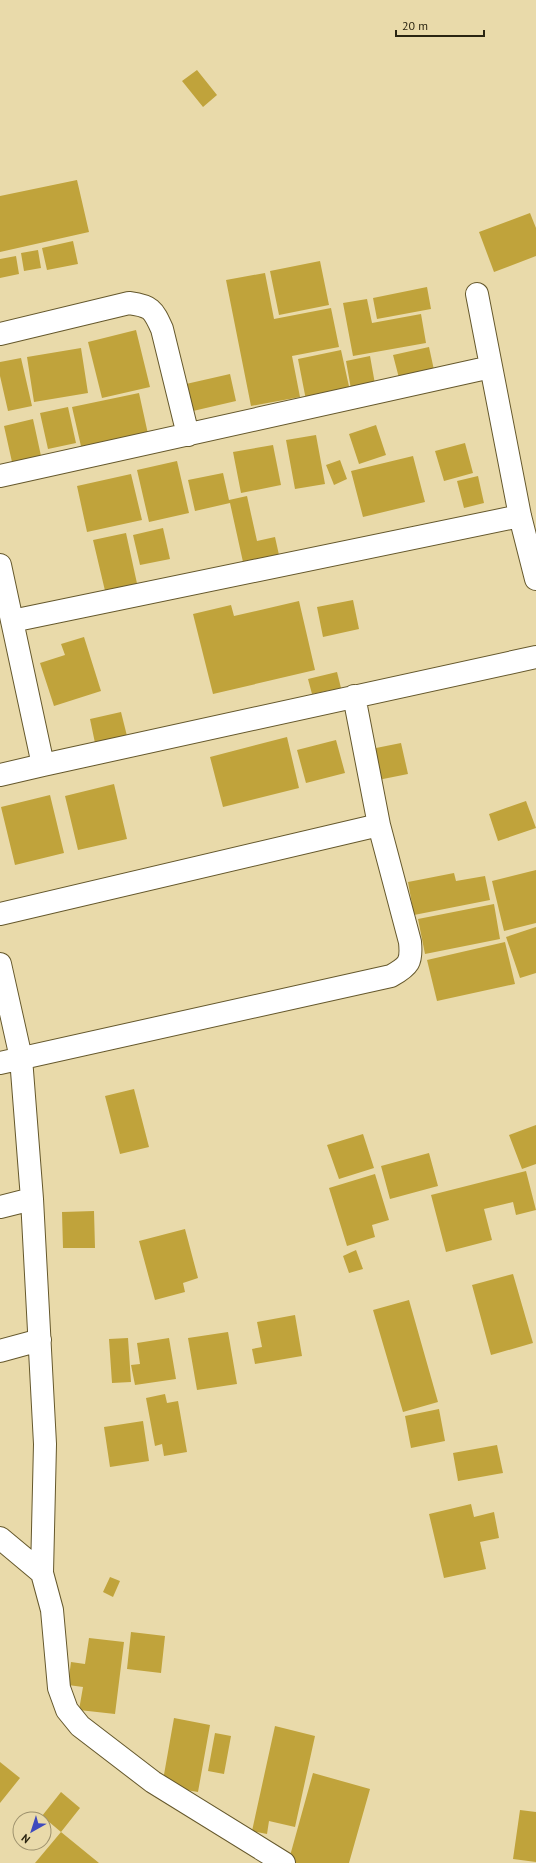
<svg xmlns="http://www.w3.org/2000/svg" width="536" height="1863" font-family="'PT Sans',sans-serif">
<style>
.building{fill:#c0a33b}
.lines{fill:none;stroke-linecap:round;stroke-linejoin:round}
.minor-casing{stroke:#65582c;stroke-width:24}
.minor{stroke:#fff;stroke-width:22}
</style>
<rect width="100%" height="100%" fill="#e9daaa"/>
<path class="building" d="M 197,70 L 217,95 L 203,107 L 182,81 Z
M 77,180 L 89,232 L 0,252 L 0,196 Z
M 530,213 L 536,228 L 536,256 L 494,272 L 479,232 Z
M 73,241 L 78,264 L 47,270 L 42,248 Z
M 38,250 L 41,268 L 24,271 L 21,253 Z
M 16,256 L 19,274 L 0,278 L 0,259 Z
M 320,261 L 329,305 L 279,315 L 270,271 Z
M 265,273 L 274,319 L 331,308 L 339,347 L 292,356 L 300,397 L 251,406 L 226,280 Z
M 427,287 L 431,309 L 377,319 L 373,298 Z
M 367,299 L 372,323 L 421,314 L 426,343 L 353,356 L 343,303 Z
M 136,330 L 150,387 L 102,398 L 88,342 Z
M 429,347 L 434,370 L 399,378 L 393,355 Z
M 81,348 L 88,393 L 34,402 L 27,357 Z
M 341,350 L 350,391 L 306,400 L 298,359 Z
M 370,356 L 375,384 L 351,389 L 346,361 Z
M 21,358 L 32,406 L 8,411 L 0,376 L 0,362 Z
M 230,374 L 236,401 L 193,411 L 186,384 Z
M 139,393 L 148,434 L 83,455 L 72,407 Z
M 68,407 L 76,443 L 48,449 L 40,413 Z
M 33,419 L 41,456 L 12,462 L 4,426 Z
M 376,425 L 386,455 L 359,464 L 349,434 Z
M 316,435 L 325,484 L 295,489 L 286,440 Z
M 465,443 L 473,473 L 444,481 L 435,451 Z
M 273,445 L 281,485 L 241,493 L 233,452 Z
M 413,456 L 425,502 L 363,517 L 351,471 Z
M 340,460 L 347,479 L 334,485 L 326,465 Z
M 177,461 L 189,513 L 149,522 L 137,470 Z
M 223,473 L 229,500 L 247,496 L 257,541 L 275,537 L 279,555 L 243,562 L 230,503 L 195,511 L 188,480 Z
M 131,474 L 142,520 L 87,532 L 77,486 Z
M 478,476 L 484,503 L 464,508 L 457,481 Z
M 163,528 L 170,559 L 140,565 L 133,535 Z
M 126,533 L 138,588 L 106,595 L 93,540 Z
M 353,600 L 359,629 L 323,637 L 317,607 Z
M 299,601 L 315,670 L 213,694 L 193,614 L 231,605 L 234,616 Z
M 84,637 L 101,691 L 54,706 L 40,663 L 65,655 L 61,644 Z
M 337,672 L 341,688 L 312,694 L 308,679 Z
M 121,712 L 127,736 L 95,743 L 90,719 Z
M 287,737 L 299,788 L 223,807 L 210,757 Z
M 336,740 L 345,773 L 306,783 L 297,750 Z
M 401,743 L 408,774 L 378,780 L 371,749 Z
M 114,784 L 127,839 L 78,850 L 65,796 Z
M 50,795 L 64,853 L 15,865 L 1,807 Z
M 526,801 L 536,828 L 498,841 L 489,814 Z
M 536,870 L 536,923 L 504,931 L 492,881 Z
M 454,873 L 456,881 L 485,876 L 490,900 L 414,915 L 408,882 Z
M 494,904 L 500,939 L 425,954 L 418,919 Z
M 536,927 L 536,973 L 520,978 L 506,937 Z
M 505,942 L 515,984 L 437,1001 L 427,960 Z
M 134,1089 L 149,1147 L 120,1154 L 105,1096 Z
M 536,1125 L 536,1164 L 522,1169 L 509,1135 Z
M 363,1134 L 374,1168 L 339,1179 L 327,1145 Z
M 429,1153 L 438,1186 L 390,1199 L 381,1166 Z
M 526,1171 L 536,1210 L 516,1215 L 513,1202 L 484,1209 L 492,1240 L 446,1252 L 431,1195 Z
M 375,1174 L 389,1220 L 372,1225 L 375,1237 L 347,1246 L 329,1188 Z
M 94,1211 L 95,1248 L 63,1248 L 62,1212 Z
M 185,1229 L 198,1278 L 183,1283 L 185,1292 L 155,1300 L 139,1241 Z
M 356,1250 L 363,1269 L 349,1273 L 343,1256 Z
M 513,1274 L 533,1343 L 491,1355 L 472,1285 Z
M 409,1300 L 438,1402 L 403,1412 L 373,1310 Z
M 295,1315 L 302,1356 L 255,1364 L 252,1349 L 262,1347 L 257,1322 Z
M 228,1332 L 237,1384 L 197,1390 L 188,1338 Z
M 128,1338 L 131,1382 L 112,1383 L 109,1339 Z
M 169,1338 L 176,1379 L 135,1385 L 131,1365 L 140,1364 L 137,1343 Z
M 165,1394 L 167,1403 L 178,1401 L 187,1452 L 164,1456 L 162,1444 L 155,1446 L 146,1398 Z
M 439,1409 L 445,1441 L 411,1448 L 405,1416 Z
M 143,1421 L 149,1461 L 110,1467 L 104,1427 Z
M 497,1445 L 503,1473 L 458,1481 L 453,1453 Z
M 471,1504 L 474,1517 L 494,1512 L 499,1538 L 480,1542 L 486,1569 L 444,1578 L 429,1514 Z
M 110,1577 L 120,1581 L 113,1597 L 103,1592 Z
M 131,1632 L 165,1636 L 161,1673 L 127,1669 Z
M 89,1638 L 124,1642 L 115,1714 L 79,1710 L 83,1687 L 68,1685 L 71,1662 L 85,1664 Z
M 174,1718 L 210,1725 L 198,1792 L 162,1786 Z
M 275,1726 L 315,1736 L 295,1827 L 269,1821 L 267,1834 L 252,1831 Z
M 215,1733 L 231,1736 L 224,1774 L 208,1771 Z
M 0,1762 L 20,1778 L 0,1803 Z
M 313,1773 L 370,1789 L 349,1863 L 288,1863 Z
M 61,1792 L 80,1808 L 61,1832 L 99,1863 L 35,1863 L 61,1832 L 42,1816 Z
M 520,1810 L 536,1812 L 536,1862 L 513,1859 Z"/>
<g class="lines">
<g class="minor-casing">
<path id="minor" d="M 477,294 L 520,516 L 536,579
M 0,334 L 129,303 C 151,306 153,309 162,329 L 188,435
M 0,476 L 491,367
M 0,565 L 43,765
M 12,621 L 520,516
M 0,775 L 43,765 L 536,657
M 0,914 L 379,825
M 0,964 L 21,1058 L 32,1199 L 45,1444 L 42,1573
M 0,1063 L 391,976 C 409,966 412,962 410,942 L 379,825 L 354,696
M 0,1207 L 32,1199
M 0,1351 L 40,1340
M 0,1538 L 42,1573 L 52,1610 L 59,1688 L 67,1710 L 80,1726 L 153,1782 L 284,1863"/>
</g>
<use href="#minor" class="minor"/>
</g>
<g transform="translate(32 1831) rotate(219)"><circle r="19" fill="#e9daaa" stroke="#9d916d"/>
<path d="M0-3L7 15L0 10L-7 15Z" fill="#3f4abe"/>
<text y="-6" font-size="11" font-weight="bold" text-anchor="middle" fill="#2a2411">N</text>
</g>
<path d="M396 30v6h88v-6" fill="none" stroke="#2a2411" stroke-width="2"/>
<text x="402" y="30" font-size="12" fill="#2a2411" stroke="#e9daaa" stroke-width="3" paint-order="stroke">20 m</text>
</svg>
